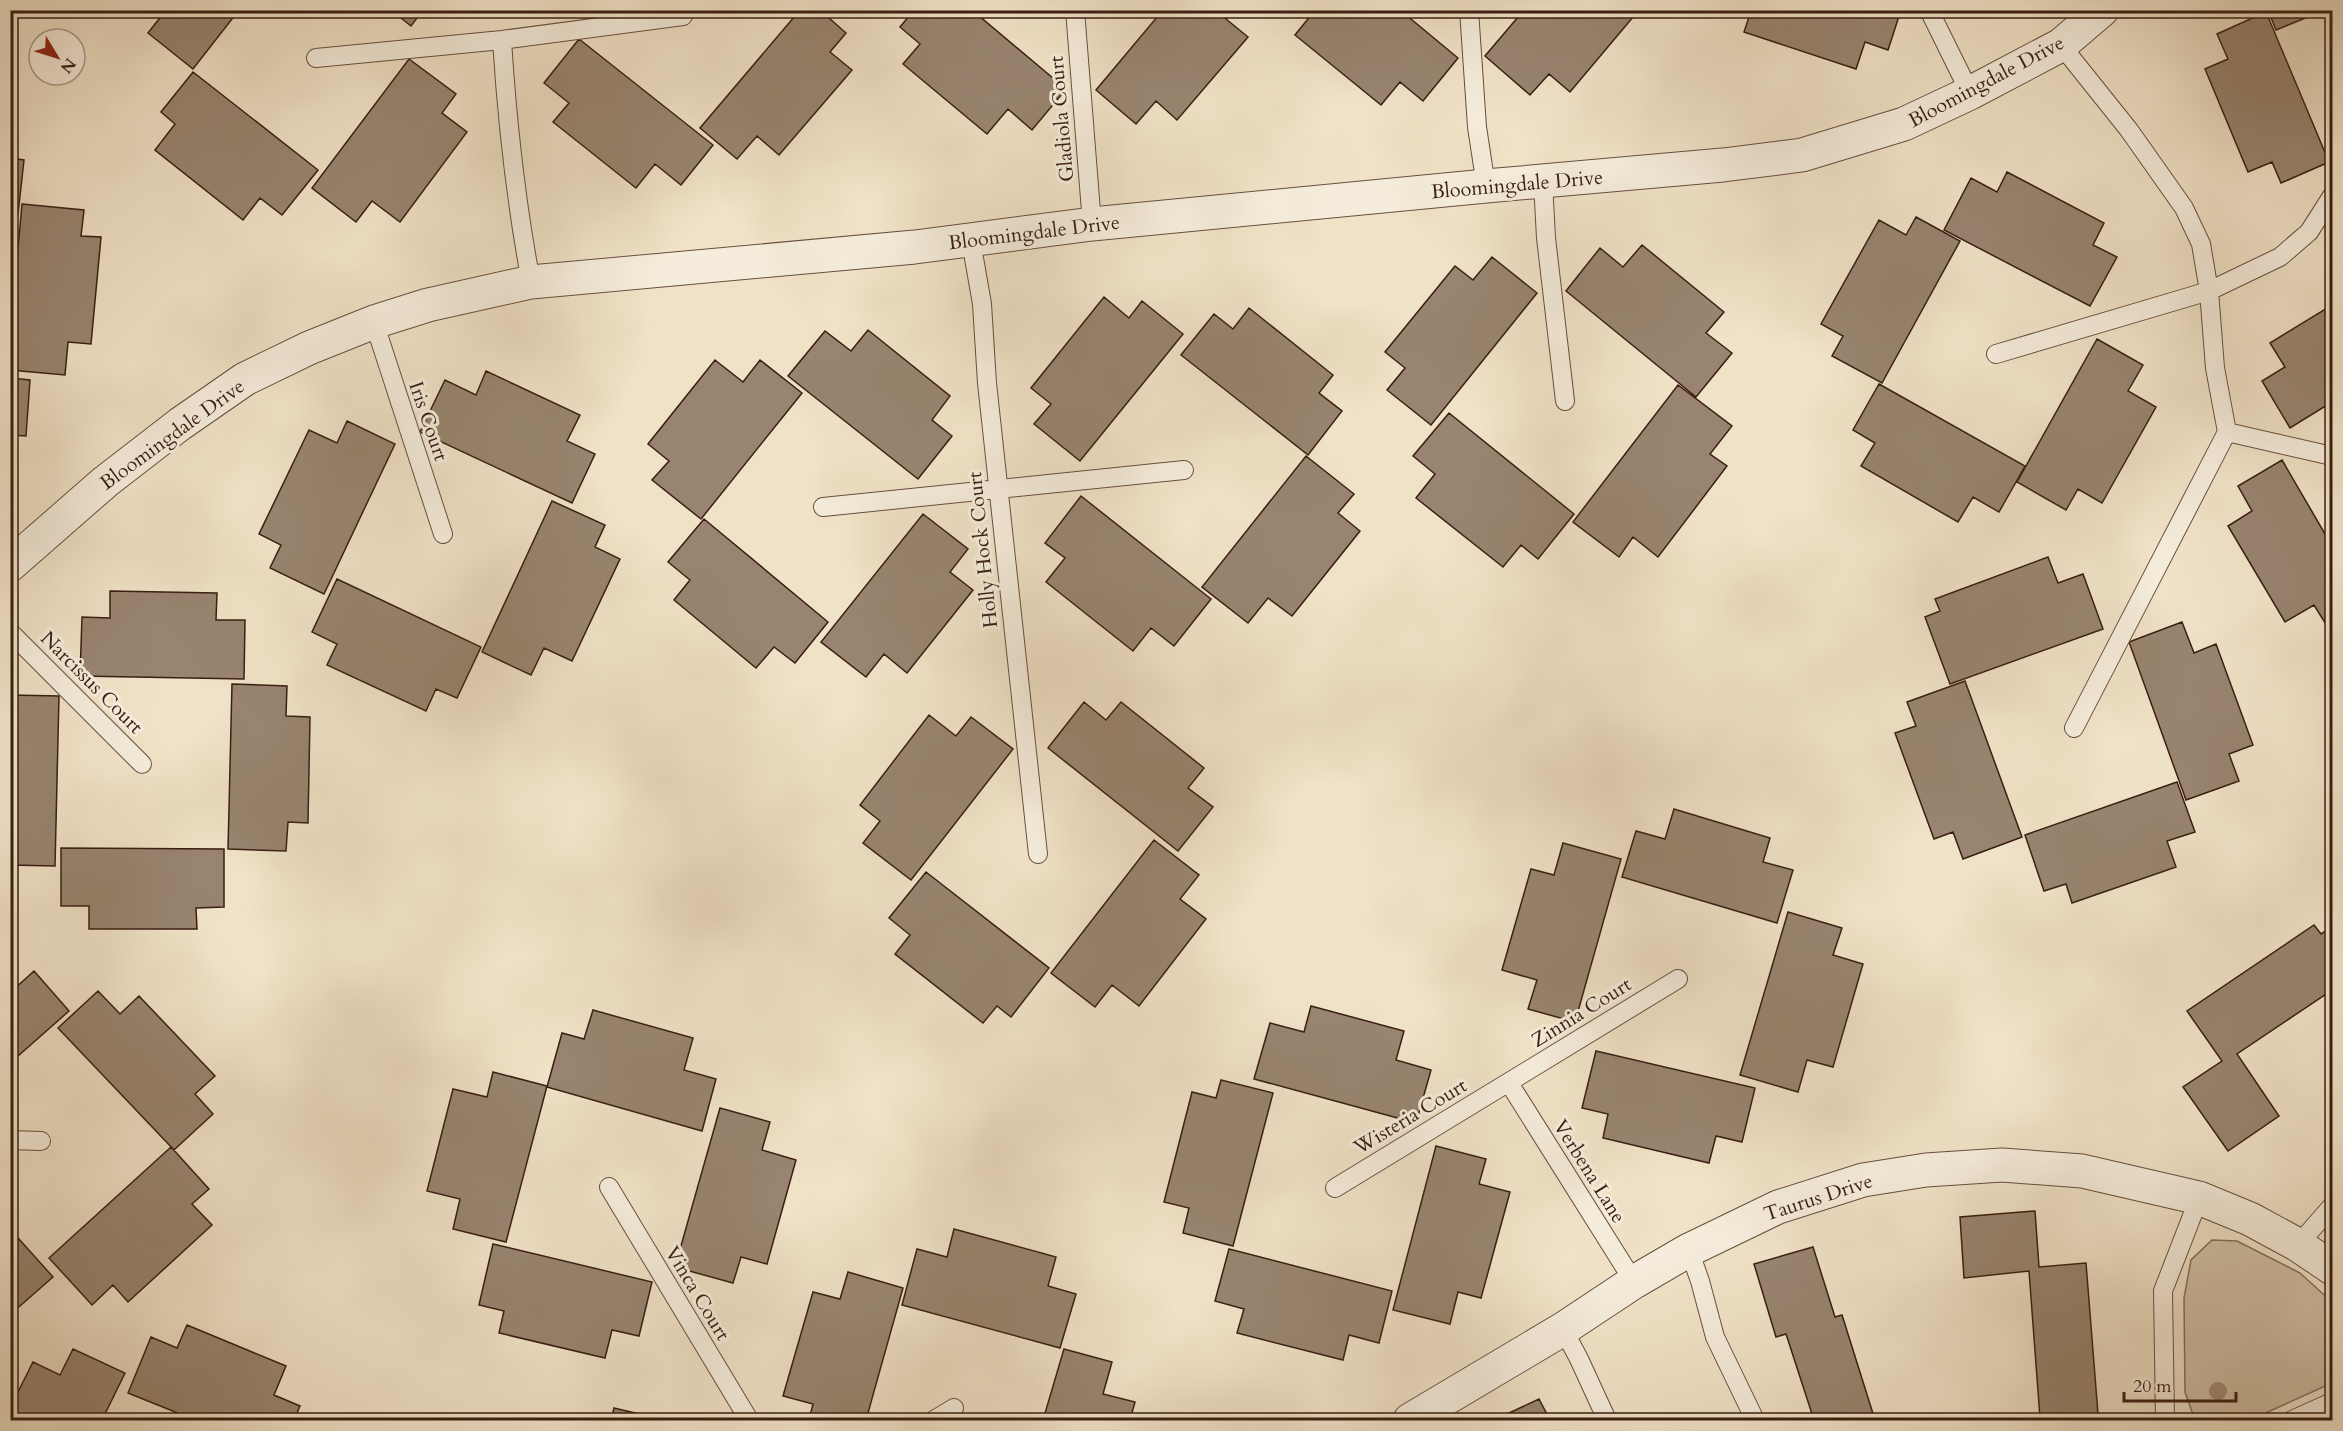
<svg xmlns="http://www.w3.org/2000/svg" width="2343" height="1431" font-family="Cardo,serif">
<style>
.green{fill:#d1c1a8;stroke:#85705d;stroke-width:1.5}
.building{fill:#988470;stroke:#391e12;stroke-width:1.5}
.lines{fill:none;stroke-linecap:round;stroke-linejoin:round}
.service-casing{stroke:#674f3f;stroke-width:20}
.minor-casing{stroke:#674f3f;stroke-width:35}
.service{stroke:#f5ecdb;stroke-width:18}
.minor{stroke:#f5ecdb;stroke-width:33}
.tree{fill:#a08d78}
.labels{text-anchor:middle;stroke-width:6;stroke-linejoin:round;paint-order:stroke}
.street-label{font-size:20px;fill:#391e12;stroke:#f5ecdb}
</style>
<rect width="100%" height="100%" fill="#f0e2c7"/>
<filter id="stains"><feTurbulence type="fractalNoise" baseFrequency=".00333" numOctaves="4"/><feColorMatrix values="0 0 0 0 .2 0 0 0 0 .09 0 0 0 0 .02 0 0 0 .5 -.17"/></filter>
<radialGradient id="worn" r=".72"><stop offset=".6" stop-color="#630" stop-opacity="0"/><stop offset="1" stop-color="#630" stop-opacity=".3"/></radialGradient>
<path class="green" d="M 2212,1240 L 2237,1241 L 2300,1273 L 2332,1302 L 2332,1383 L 2250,1420 L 2195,1420 L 2185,1392 L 2184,1298 L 2191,1260 Z"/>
<path class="building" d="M 158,10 L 239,10 L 193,69 L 148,33 L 163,14 Z
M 391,10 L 423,10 L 411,26 Z
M 800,10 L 820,10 L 846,33 L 830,52 L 852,70 L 779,155 L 757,136 L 737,159 L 700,128 Z
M 914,10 L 972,10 L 1066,89 L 1032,130 L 1008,109 L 987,134 L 903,64 L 920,44 L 900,27 Z
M 1163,10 L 1233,10 L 1226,19 L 1248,37 L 1177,120 L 1156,101 L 1136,124 L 1096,90 Z
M 1308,10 L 1400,10 L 1458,58 L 1423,101 L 1400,82 L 1381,105 L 1295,35 L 1312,14 Z
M 1524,10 L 1639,10 L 1570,92 L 1549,74 L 1530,95 L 1485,56 Z
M 1740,10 L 1901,10 L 1888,50 L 1865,42 L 1856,69 L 1744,32 L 1750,14 Z
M 2268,10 L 2325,10 L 2276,30 Z
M 2266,12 L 2329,162 L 2281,183 L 2272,162 L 2248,172 L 2205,69 L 2228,59 L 2217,34 Z
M 579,39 L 713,145 L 681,185 L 655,164 L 636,188 L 553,122 L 569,103 L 544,83 Z
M 409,59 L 456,94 L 442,113 L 467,132 L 400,222 L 372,201 L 356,222 L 312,188 Z
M 193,72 L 318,170 L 282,215 L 260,198 L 243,220 L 155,150 L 175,124 L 161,112 Z
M 10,158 L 24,160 L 18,214 L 10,213 Z
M 2007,172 L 2104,223 L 2093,245 L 2117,257 L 2090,306 L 1944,230 L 1971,178 L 1997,192 Z
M 22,204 L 84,210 L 81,236 L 101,237 L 91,344 L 68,342 L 65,375 L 10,370 L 10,337 Z
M 1916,217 L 1960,241 L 1882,383 L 1832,356 L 1843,336 L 1821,324 L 1879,220 L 1906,235 Z
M 1642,245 L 1724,312 L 1706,333 L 1732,353 L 1696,397 L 1566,291 L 1600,248 L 1623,267 Z
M 1492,257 L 1537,293 L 1431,425 L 1387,390 L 1405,368 L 1385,352 L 1455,266 L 1473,280 Z
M 1104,297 L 1129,318 L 1142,301 L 1183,334 L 1080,461 L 1034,424 L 1051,404 L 1031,388 Z
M 2332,305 L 2332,402 L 2290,428 L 2262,381 L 2285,367 L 2270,343 Z
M 1249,308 L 1333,375 L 1319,393 L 1342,411 L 1308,455 L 1181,355 L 1214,314 L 1233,329 Z
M 868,330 L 950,396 L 932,420 L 952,436 L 918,479 L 788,376 L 825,331 L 851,351 Z
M 2097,339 L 2143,365 L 2128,391 L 2156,407 L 2102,503 L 2078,489 L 2066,510 L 2017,482 Z
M 715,360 L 743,382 L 760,360 L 802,393 L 701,519 L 652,480 L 669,461 L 648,444 Z
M 486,371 L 580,415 L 567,441 L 595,454 L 572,503 L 420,432 L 445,380 L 476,395 Z
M 10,378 L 30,380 L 26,436 L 10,435 Z
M 1879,384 L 2025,466 L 1999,512 L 1973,497 L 1958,522 L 1861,466 L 1875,443 L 1853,430 Z
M 1678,385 L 1732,426 L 1710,454 L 1727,466 L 1658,557 L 1633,537 L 1619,557 L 1573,522 Z
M 1449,413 L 1574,514 L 1538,559 L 1521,545 L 1503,567 L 1416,498 L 1435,474 L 1413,456 Z
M 347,421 L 395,444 L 324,594 L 270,568 L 281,545 L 259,534 L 309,430 L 337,443 Z
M 1306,456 L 1354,494 L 1338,513 L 1360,531 L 1292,616 L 1268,598 L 1248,623 L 1202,587 Z
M 2282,460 L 2332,546 L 2332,623 L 2327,626 L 2314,605 L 2285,622 L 2228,526 L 2252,511 L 2238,486 Z
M 1081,496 L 1211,599 L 1174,646 L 1151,628 L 1133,651 L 1046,582 L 1065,558 L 1045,543 Z
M 552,501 L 605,525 L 595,547 L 620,559 L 572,661 L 544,648 L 531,675 L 482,652 Z
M 923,514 L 968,549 L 950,572 L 973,590 L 907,673 L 884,654 L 866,677 L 821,642 Z
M 704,519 L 828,622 L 795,663 L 774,647 L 756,668 L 674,600 L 690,580 L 668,562 Z
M 2048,557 L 2058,583 L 2083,574 L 2103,629 L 1950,684 L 1925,617 L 1940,611 L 1935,599 Z
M 337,579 L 481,647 L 457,698 L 436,689 L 426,711 L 327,665 L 337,644 L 312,632 Z
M 110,591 L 217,593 L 216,620 L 245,620 L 244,679 L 80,676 L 82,617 L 110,618 Z
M 2182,622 L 2194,653 L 2216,644 L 2253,745 L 2229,754 L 2239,781 L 2186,800 L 2129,642 Z
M 1965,681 L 2022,837 L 1963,859 L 1953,832 L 1934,839 L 1895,733 L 1916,726 L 1907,702 Z
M 232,684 L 287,686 L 286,716 L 310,717 L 308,823 L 288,822 L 286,851 L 228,849 Z
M 10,695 L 59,696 L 55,866 L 10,865 Z
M 1084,702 L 1106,720 L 1121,702 L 1204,768 L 1188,788 L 1213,807 L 1178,851 L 1048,748 Z
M 929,715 L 956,736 L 971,717 L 1013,749 L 911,880 L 863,843 L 880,821 L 860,805 Z
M 2177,782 L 2195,832 L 2167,841 L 2176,867 L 2072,903 L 2066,884 L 2044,891 L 2025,835 Z
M 1674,809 L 1770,838 L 1763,862 L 1793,870 L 1777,923 L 1622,877 L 1636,831 L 1665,839 Z
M 1154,840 L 1199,875 L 1180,899 L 1206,919 L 1139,1006 L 1112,985 L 1095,1007 L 1051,973 Z
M 1563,843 L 1621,859 L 1575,1022 L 1528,1009 L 1537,980 L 1502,970 L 1531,869 L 1554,875 Z
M 61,848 L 224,849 L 224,907 L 196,908 L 197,929 L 89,929 L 89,906 L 61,906 Z
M 926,872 L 1049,968 L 1011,1017 L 997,1006 L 983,1023 L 895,954 L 910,935 L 889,918 Z
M 1788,912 L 1842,928 L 1833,955 L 1863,964 L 1833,1067 L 1807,1060 L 1798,1092 L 1740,1075 Z
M 2314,925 L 2321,934 L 2332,927 L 2332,990 L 2237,1054 L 2279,1116 L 2228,1151 L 2183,1087 L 2222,1061 L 2187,1011 Z
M 34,971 L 69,1011 L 10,1063 L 10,988 L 13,990 Z
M 98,991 L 120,1014 L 139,996 L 215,1076 L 195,1094 L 213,1114 L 174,1150 L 58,1028 Z
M 1311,1006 L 1404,1031 L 1396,1060 L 1431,1070 L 1416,1123 L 1254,1079 L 1270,1023 L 1304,1032 Z
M 593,1010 L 693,1038 L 684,1070 L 716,1079 L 702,1131 L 547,1087 L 562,1033 L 584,1039 Z
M 1596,1051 L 1755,1088 L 1742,1142 L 1716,1136 L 1709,1163 L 1603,1138 L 1608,1114 L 1582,1108 Z
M 493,1072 L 547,1086 L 506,1242 L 453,1229 L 460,1199 L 427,1191 L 453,1089 L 487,1097 Z
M 1221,1080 L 1273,1093 L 1233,1246 L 1183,1233 L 1189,1208 L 1164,1202 L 1192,1092 L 1216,1098 Z
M 720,1108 L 770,1122 L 762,1150 L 796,1160 L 767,1264 L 741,1257 L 733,1283 L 675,1267 Z
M 1436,1146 L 1486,1159 L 1479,1184 L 1510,1192 L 1481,1298 L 1458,1292 L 1450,1324 L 1393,1310 Z
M 171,1147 L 209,1189 L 192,1204 L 212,1225 L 128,1302 L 113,1285 L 92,1305 L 49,1258 Z
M 2035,1211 L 2039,1267 L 2086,1263 L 2098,1414 L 2080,1415 L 2080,1420 L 2020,1420 L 2040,1418 L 2029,1271 L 1964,1278 L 1960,1217 Z
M 10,1229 L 53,1277 L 12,1313 L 10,1311 Z
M 954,1229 L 1056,1257 L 1048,1286 L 1076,1294 L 1060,1348 L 902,1305 L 917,1249 L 947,1257 Z
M 493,1244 L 652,1282 L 639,1336 L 612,1330 L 605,1358 L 499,1333 L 504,1311 L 479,1305 Z
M 1813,1247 L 1835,1317 L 1842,1315 L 1875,1420 L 1814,1420 L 1786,1334 L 1776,1337 L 1754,1264 Z
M 1229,1249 L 1392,1291 L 1379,1343 L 1349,1335 L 1343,1360 L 1237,1333 L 1244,1309 L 1215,1301 Z
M 848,1272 L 903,1288 L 866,1420 L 809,1420 L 813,1404 L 783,1396 L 813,1292 L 840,1299 Z
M 187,1325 L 286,1366 L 274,1395 L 300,1406 L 294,1420 L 195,1420 L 128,1393 L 151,1337 L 177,1348 Z
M 73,1349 L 125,1373 L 102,1420 L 10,1420 L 10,1408 L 33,1362 L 60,1375 Z
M 1064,1349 L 1112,1362 L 1103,1394 L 1135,1402 L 1130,1420 L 1043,1420 Z
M 1539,1399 L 1550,1420 L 1494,1420 Z
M 614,1408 L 665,1420 L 611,1420 Z"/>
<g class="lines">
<g class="service-casing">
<path id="service" d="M 1075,10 L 1092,224
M 1469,10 L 1477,127 L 1486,186
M 1929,10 L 1970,93
M 502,40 C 507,120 516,202 531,282
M 2061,45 L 2129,130 L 2184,208 L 2201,244 L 2209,291 L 2215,368 L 2227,432 L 2074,728
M 316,58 L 502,40 L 683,16
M 1543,182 L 1546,238 L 1565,401
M 971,241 L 982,304 L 987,383 L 1038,854
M 374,322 L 443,534
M 1996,354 L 2209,291 L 2280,257 L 2309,232 L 2332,196
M 2227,432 L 2332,456
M 823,507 L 1184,470
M 10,632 L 142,764
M 1509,1083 L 1634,1282
M 10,1140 L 41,1141
M 609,1187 L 749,1420
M 1335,1188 L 1678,979
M 2298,1245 L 2332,1206
M 1689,1250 L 1700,1281 L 1715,1337 L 1755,1420
M 1563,1329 L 1579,1359 L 1607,1420
M 934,1420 L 954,1408
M 2165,1420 L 2163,1291 L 2199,1198
M 2292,1420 L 2332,1402"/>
</g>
<g class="minor-casing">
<path id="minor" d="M 10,565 L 105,482 L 180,424 L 245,379 L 309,348 L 374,322 L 428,305 L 531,282 L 915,247 L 1092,224 L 1486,186 L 1723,165 L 1802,155 L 1904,124 L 1970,93 L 2061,45 L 2102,10
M 1410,1420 L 1563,1329 L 1634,1282 L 1689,1250 L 1778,1207 L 1863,1180 L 1926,1170 L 2002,1165 L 2082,1171 L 2199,1198 L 2250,1219 L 2298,1245 L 2332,1268"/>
</g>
<use href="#service" class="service"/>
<use href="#minor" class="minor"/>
</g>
<circle class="tree" cx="2218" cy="1391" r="9"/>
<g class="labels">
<g class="street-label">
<text transform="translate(1986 81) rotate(-28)" y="7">Bloomingdale Drive</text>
<text transform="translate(1061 119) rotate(-95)" y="7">Gladiola Court</text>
<text transform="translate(1517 184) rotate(-5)" y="7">Bloomingdale Drive</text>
<text transform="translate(1034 232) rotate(-7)" y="7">Bloomingdale Drive</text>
<text transform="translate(429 421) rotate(71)" y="7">Iris Court</text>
<text transform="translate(172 434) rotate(-36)" y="7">Bloomingdale Drive</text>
<text transform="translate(982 550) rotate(-96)" y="7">Holly Hock Court</text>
<text transform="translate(92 682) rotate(45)" y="7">Narcissus Court</text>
<text transform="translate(1581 1012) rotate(-32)" y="7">Zinnia Court</text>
<text transform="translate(1410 1116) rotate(-31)" y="7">Wisteria Court</text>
<text transform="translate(1590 1171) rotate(58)" y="7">Verbena Lane</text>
<text transform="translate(1818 1197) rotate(-18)" y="7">Taurus Drive</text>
<text transform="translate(698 1293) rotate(59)" y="7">Vinca Court</text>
</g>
</g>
<rect width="2343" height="1431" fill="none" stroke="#f0e2c7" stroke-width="36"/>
<rect x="12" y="12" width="2319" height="1407" fill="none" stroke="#391e12" stroke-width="3"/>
<rect x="18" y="18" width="2307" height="1395" fill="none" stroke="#391e12" stroke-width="1.5"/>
<g transform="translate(57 57) rotate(128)"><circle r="28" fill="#f5ecdb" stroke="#aa9a8b" stroke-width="1.5"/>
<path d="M0-4.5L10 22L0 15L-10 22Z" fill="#8f2418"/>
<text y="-9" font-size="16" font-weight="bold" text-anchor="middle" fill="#391e12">N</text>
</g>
<path d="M2124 1392v9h112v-9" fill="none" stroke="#391e12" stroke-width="3"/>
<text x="2133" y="1392" font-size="18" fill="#391e12" stroke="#f5ecdb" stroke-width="4.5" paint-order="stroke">20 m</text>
<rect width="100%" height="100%" filter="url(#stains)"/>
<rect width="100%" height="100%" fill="url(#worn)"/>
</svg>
